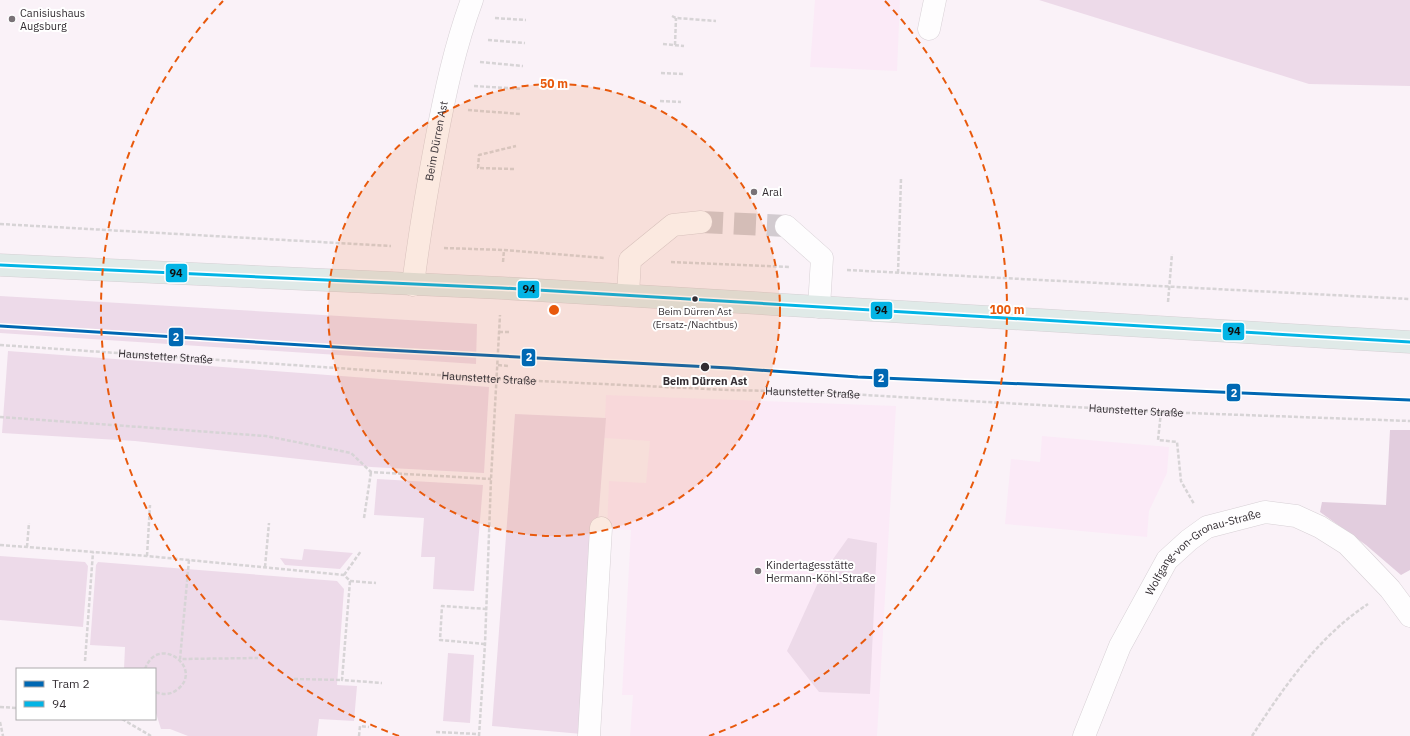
<svg xmlns="http://www.w3.org/2000/svg" width="1410" height="736" font-family="'IBM Plex Sans',sans-serif">
<style>
.built{fill:#fbeaf7}
.green{fill:#eddae9}
.forest{fill:#e2cdde}
.lines{fill:none;stroke-linecap:round;stroke-linejoin:round}
.minor-tunnel{stroke:#d2cbd0;stroke-width:22;stroke-dasharray:22 11;stroke-linecap:butt}
.minor-casing{stroke:#d7d0d5;stroke-width:23}
.major-casing{stroke:#d5d0d4;stroke-width:23}
.path{stroke:#d7d4d6;stroke-width:2.5;stroke-dasharray:4 2;stroke-linecap:butt}
.minor{stroke:#fefdfe;stroke-width:22}
.major{stroke:#e0eae8;stroke-width:22}
.bus-1-casing{stroke:#fff;stroke-width:6}
.bus-1{stroke:#03b4e5;stroke-width:3}
.tram-1-casing{stroke:#fff;stroke-width:6}
.tram-1{stroke:#0068b3;stroke-width:3}
.ring{fill:none;stroke:#e8590c;stroke-width:2;stroke-dasharray:7 5}
.poi-dot{fill:#797277;stroke:#fff;stroke-width:1.5}
.bus-dot{fill:#332d32;stroke:#fff;stroke-width:1.5}
.labels{text-anchor:middle;stroke-width:4;stroke-linejoin:round;paint-order:stroke}
.bus-label{font-size:10px;fill:#332d32;stroke:#fff}
.poi-label{font-size:11px;fill:#332d32;stroke:#fff;text-anchor:start}
.street-label{font-size:11px;fill:#332d32;stroke:#fff}
.stop-label{font-size:11px;font-weight:bold;fill:#332d32;stroke:#fff}
.centre{fill:#e8590c;stroke:#fff;stroke-width:2}
.ring-label{font-size:12px;text-anchor:middle;font-weight:bold;fill:#e8590c;stroke:#fff;stroke-width:4;stroke-linejoin:round;paint-order:stroke}
.line-badge{stroke:#fff;stroke-width:1.5}
.badge-label{font-size:11px;text-anchor:middle;font-weight:bold;fill:#fff}
.pale-badge-label{font-size:11px;text-anchor:middle;font-weight:bold;fill:#111}
</style>
<rect width="100%" height="100%" fill="#faf2f8"/>
<path class="built" d="M 815,0 L 900,0 L 897,71 L 810,67 Z
M 606,395 L 896,406 L 877,736 L 630,736 L 633,695 L 622,695 L 631,530 L 607,529 L 609,481 L 646,483 L 650,441 L 604,438 Z
M 1042,436 L 1169,447 L 1167,473 L 1149,511 L 1147,537 L 1005,524 L 1011,459 L 1040,462 Z"/>
<path class="green" d="M 1039,0 L 1410,0 L 1410,86 L 1309,84 Z
M 0,296 L 477,324 L 476,364 L 0,333 Z
M 8,351 L 489,387 L 484,473 L 371,467 L 135,441 L 2,433 Z
M 515,414 L 606,418 L 582,734 L 492,726 Z
M 377,479 L 483,485 L 474,591 L 433,589 L 435,557 L 421,557 L 424,518 L 374,515 Z
M 848,538 L 877,543 L 870,694 L 819,692 L 787,651 L 821,576 Z
M 304,549 L 353,553 L 340,569 L 285,565 L 280,558 L 302,560 Z
M 0,556 L 85,562 L 88,566 L 83,627 L 0,620 Z
M 98,562 L 337,581 L 344,589 L 337,685 L 357,686 L 354,721 L 319,719 L 317,736 L 188,736 L 170,729 L 161,729 L 155,710 L 155,669 L 124,669 L 125,647 L 90,645 L 96,565 Z
M 448,653 L 474,655 L 470,723 L 443,721 Z"/>
<path class="forest" d="M 1390,430 L 1410,430 L 1410,570 L 1401,575 L 1366,545 L 1320,512 L 1322,502 L 1386,505 Z"/>
<g class="lines">
<path class="minor-tunnel" d="M 701,222 L 786,226"/>
<g class="minor-casing">
<g id="minor">
<path d="M 929,29 L 935,0"/>
<path d="M 786,226 L 822,258 L 819,307"/>
<path id="s2" d="M 413,285 C 419,236 427,189 436,141 C 445,93 455,46 472,0"/>
<path d="M 628,295 L 630,260 L 673,225 L 701,222"/>
<path d="M 589,736 L 601,528"/>
<path id="s3" d="M 1084,736 L 1120,646 L 1167,560 L 1189,540 L 1207,527 L 1265,512 L 1296,516 L 1320,527 L 1347,544 L 1390,589 L 1410,616"/>
</g>
</g>
<g class="major-casing">
<path id="major" d="M 0,265 L 502,288 L 1410,342"/>
</g>
<g class="path">
<path d="M 672,16 L 676,18 L 716,21"/>
<path d="M 495,18 L 526,20"/>
<path d="M 488,40 L 525,43"/>
<path d="M 663,44 L 684,46"/>
<path d="M 675,45 L 676,18"/>
<path d="M 480,62 L 523,66"/>
<path d="M 661,73 L 683,74"/>
<path d="M 474,86 L 522,89"/>
<path d="M 660,101 L 681,102"/>
<path d="M 468,110 L 520,114"/>
<path d="M 514,169 L 478,168 L 479,155 L 516,146"/>
<path d="M 0,224 L 391,246"/>
<path d="M 444,248 L 504,250 L 605,258"/>
<path d="M 503,262 L 504,250"/>
<path d="M 671,262 L 790,267"/>
<path d="M 847,270 L 1410,299"/>
<path d="M 898,273 L 901,179"/>
<path d="M 1168,302 L 1172,254"/>
<path d="M 499,332 L 511,332"/>
<path id="s1" d="M 0,345 L 497,379 L 729,390 L 813,392 L 1161,412 L 1410,421"/>
<path d="M 498,365 L 508,366"/>
<path d="M 1161,412 L 1158,440 L 1177,442 L 1181,481 L 1194,504"/>
<path d="M 0,417 L 266,436 L 351,453 L 371,472 L 491,479"/>
<path d="M 364,518 L 371,472"/>
<path d="M 0,545 L 147,556 L 344,575 L 350,581 L 342,680 L 382,683"/>
<path d="M 27,547 L 29,523"/>
<path d="M 147,556 L 150,505"/>
<path d="M 189,560 L 180,659 L 258,658"/>
<path d="M 265,567 L 269,523"/>
<path d="M 344,575 L 361,551"/>
<path d="M 350,581 L 376,583"/>
<path d="M 485,644 L 440,640 L 442,606 L 487,609"/>
<path d="M 85,661 L 93,552"/>
<path d="M 145,669 C 158,633 204,668 178,689 C 171,695 163,695 155,692"/>
<path d="M 294,679 L 342,680"/>
<path d="M 0,707 L 17,708"/>
<path d="M 122,719 L 151,736"/>
<path d="M 0,722 L 3,736"/>
<path d="M 436,732 L 478,734"/>
<path d="M 359,736 L 360,726 L 369,727"/>
<path d="M 479,736 L 485,644 L 491,479 L 500,315"/>
<path d="M 1252,736 C 1284,687 1318,637 1368,604"/>
</g>
<use href="#minor" class="minor"/>
<use href="#major" class="major"/>
<g class="bus-1-casing">
<path id="bus-1" d="M 0,265 L 502,288 L 1410,342"/>
</g>
<use href="#bus-1" class="bus-1"/>
<g class="tram-1-casing">
<path id="tram-1" d="M 0,326 L 367,349 L 730,368 L 858,377 L 1410,400"/>
</g>
<use href="#tram-1" class="tram-1"/>
</g>
<circle cx="554" cy="310" r="226" fill="#e8590c" fill-opacity=".12"/>
<g class="ring">
<circle cx="554" cy="310" r="226"/>
<path d="M399 736A453 453 0 0 1 223 1M885 1A453 453 0 0 1 709 736"/>
</g>
<g class="poi-dot">
<circle cx="12" cy="19" r="4"/>
<circle cx="754" cy="192" r="4"/>
<circle cx="758" cy="571" r="4"/>
</g>
<g class="bus-dot">
<circle cx="695" cy="299" r="3.5"/>
<circle cx="705" cy="367" r="5"/>
</g>
<g class="labels">
<g class="bus-label">
<text x="695" y="315">Beim Dürren Ast<tspan x="695" dy="13">(Ersatz-/Nachtbus)</tspan></text>
</g>
<g class="poi-label">
<text x="20" y="17">Canisiushaus<tspan x="20" dy="13">Augsburg</tspan></text>
<text x="762" y="196">Aral</text>
<text x="766" y="569">Kindertagesstätte<tspan x="766" dy="13">Hermann-Köhl-Straße</tspan></text>
</g>
<g class="street-label">
<text dy="4" stroke="none"><textPath href="#s2" startOffset="146">Beim Dürren Ast</textPath></text>
<text dy="4" stroke="none"><textPath href="#s1" startOffset="166">Haunstetter Straße</textPath></text>
<text dy="4" stroke="none"><textPath href="#s1" startOffset="490">Haunstetter Straße</textPath></text>
<text dy="4" stroke="none"><textPath href="#s1" startOffset="814">Haunstetter Straße</textPath></text>
<text dy="4" stroke="none"><textPath href="#s1" startOffset="1138">Haunstetter Straße</textPath></text>
<text dy="4" stroke="none"><textPath href="#s3" startOffset="229">Wolfgang-von-Gronau-Straße</textPath></text>
</g>
<g class="stop-label">
<text x="705" y="385">Beim Dürren Ast</text>
</g>
</g>
<circle cx="554" cy="310" r="6" class="centre"/>
<g class="ring-label">
<text x="554" y="88">50 m</text>
<text x="1007" y="314">100 m</text>
</g>
<g class="line-badge">
<rect x="165" y="263" width="23" height="20" rx="4" fill="#03b4e5"/>
<rect x="517" y="280" width="23" height="19" rx="4" fill="#03b4e5"/>
<rect x="870" y="301" width="23" height="19" rx="4" fill="#03b4e5"/>
<rect x="1222" y="322" width="23" height="19" rx="4" fill="#03b4e5"/>
<rect x="168" y="327" width="16" height="20" rx="4" fill="#0068b3"/>
<rect x="521" y="348" width="15" height="19" rx="4" fill="#0068b3"/>
<rect x="873" y="368" width="16" height="20" rx="4" fill="#0068b3"/>
<rect x="1226" y="383" width="15" height="19" rx="4" fill="#0068b3"/>
</g>
<g class="badge-label">
<text x="176" y="341">2</text>
<text x="529" y="361">2</text>
<text x="881" y="382">2</text>
<text x="1234" y="397">2</text>
</g>
<g class="pale-badge-label">
<text x="176" y="277">94</text>
<text x="529" y="293">94</text>
<text x="881" y="314">94</text>
<text x="1234" y="335">94</text>
</g>
<rect x="16" y="668" width="140" height="52" fill="#ffffff" stroke="#adabad"/>
<rect x="24" y="681" width="20" height="6" fill="#0068b3" stroke="#adabad"/>
<text x="52" y="688" font-size="12" fill="#332d32">Tram 2</text>
<rect x="24" y="701" width="20" height="6" fill="#03b4e5" stroke="#adabad"/>
<text x="52" y="708" font-size="12" fill="#332d32">94</text>
</svg>
